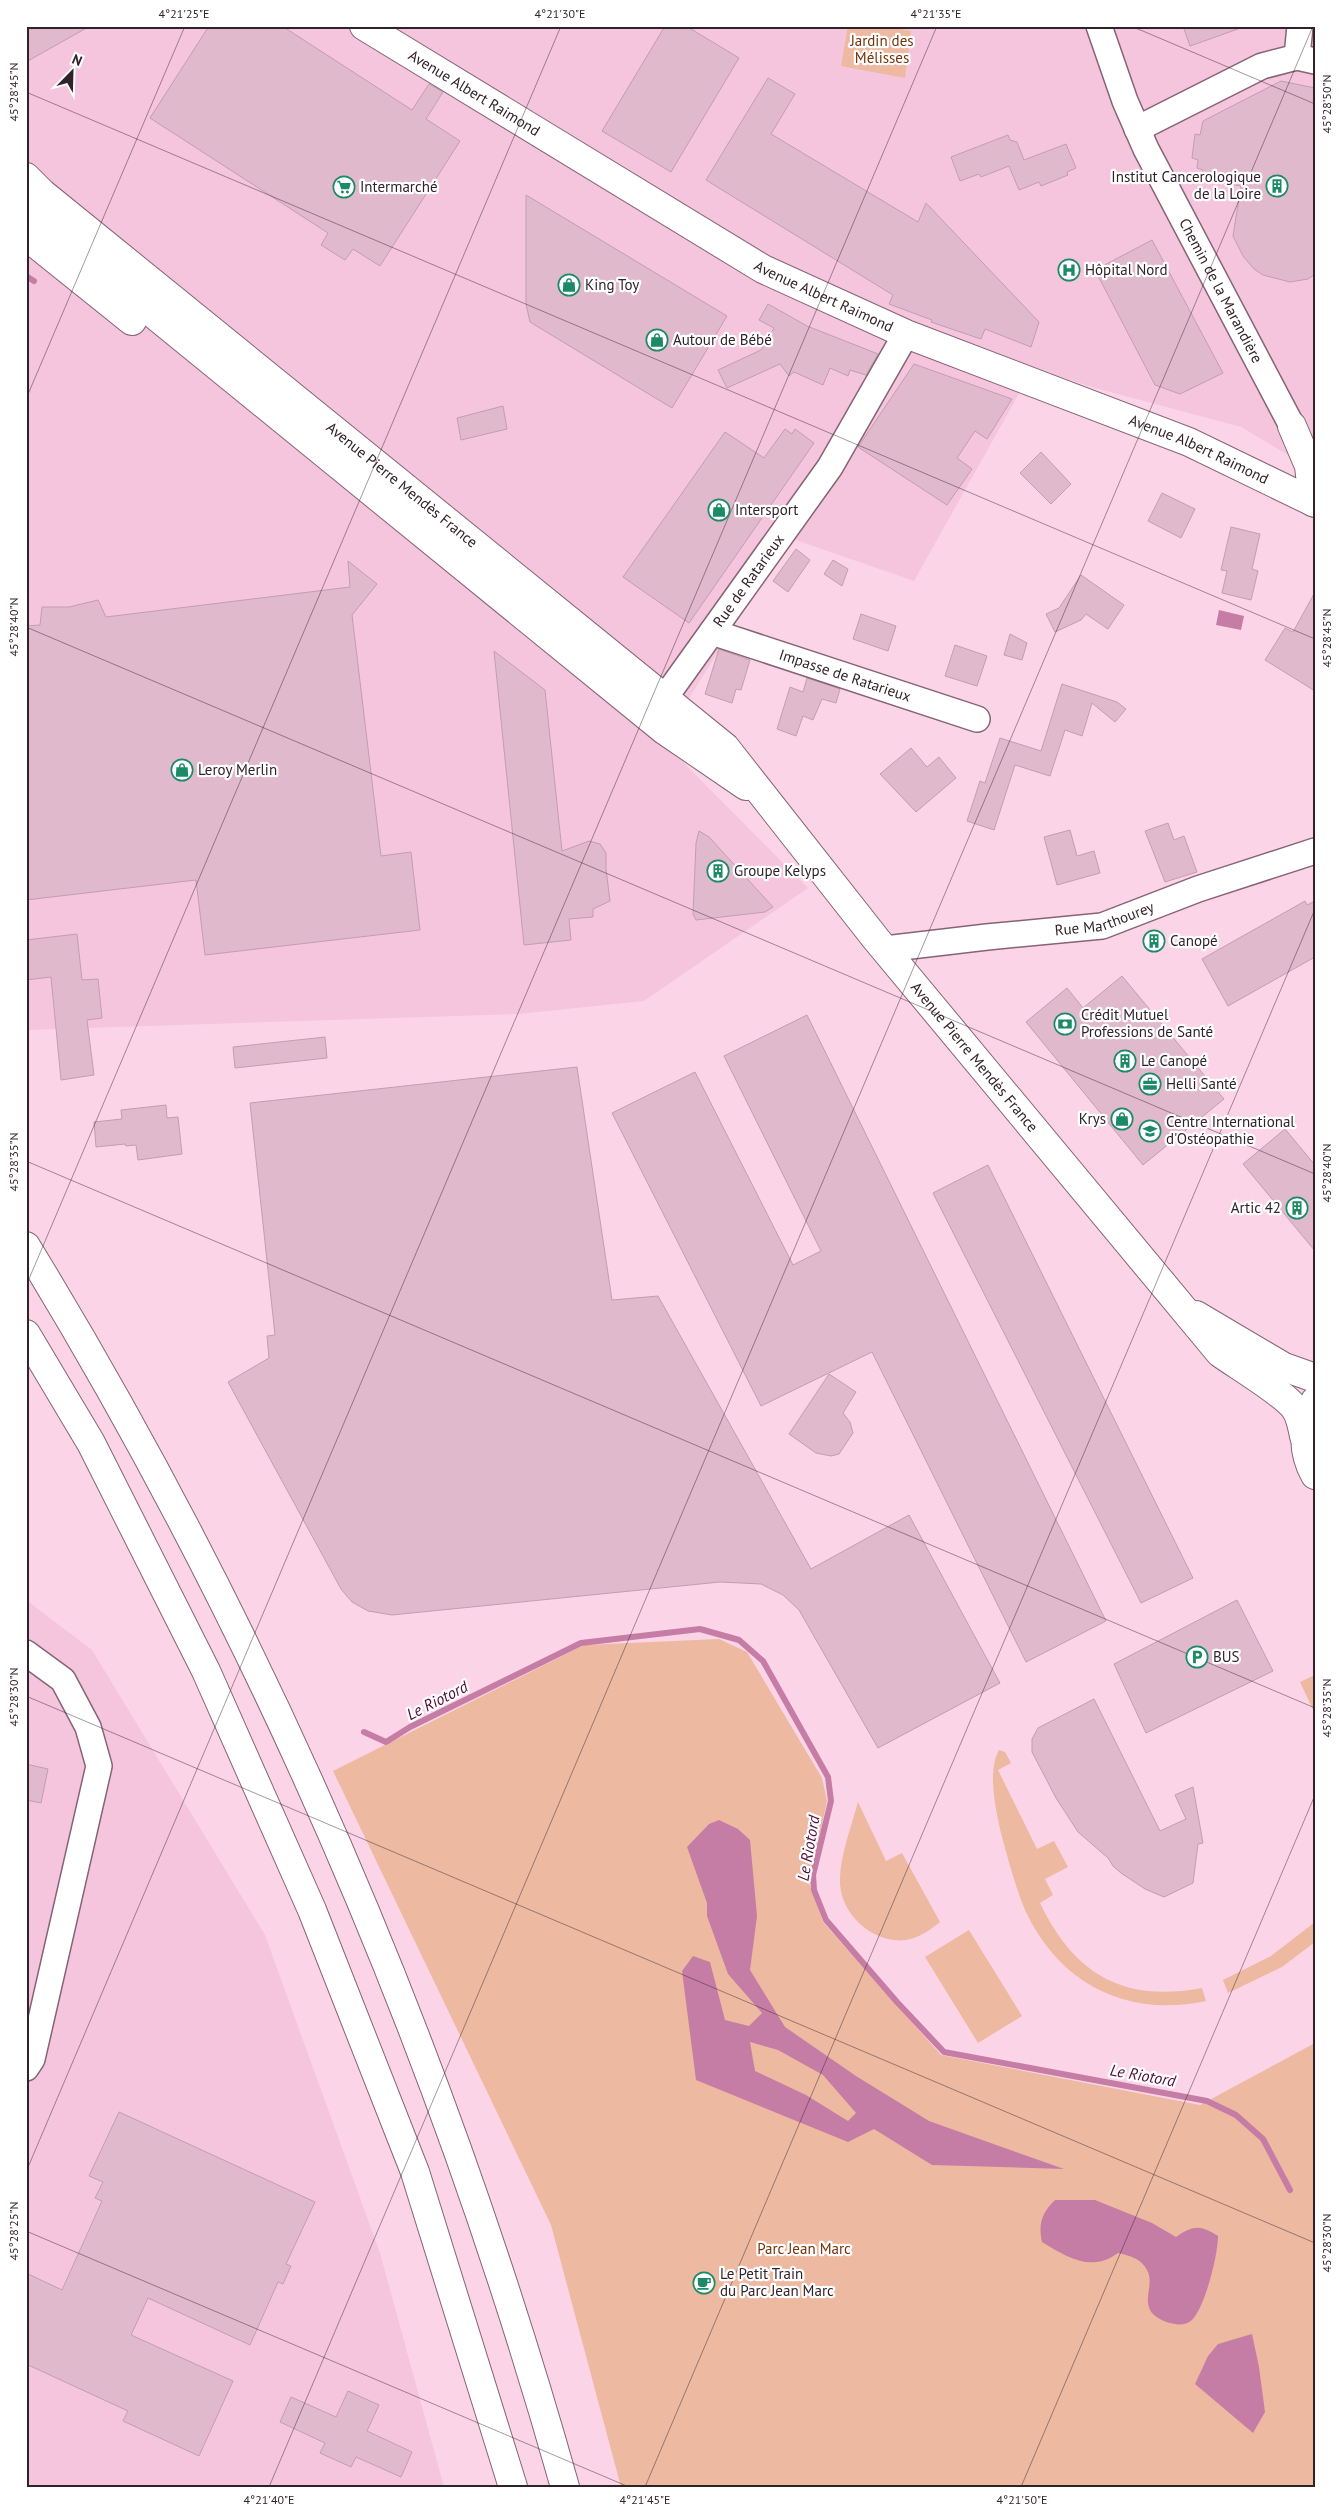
<svg xmlns="http://www.w3.org/2000/svg" width="1341" height="2513" font-family="'PT Sans',sans-serif">
<style>
.built{fill:#f5c5dd}
.green{fill:#edb9a0}
.water{fill:#c67da5;fill-rule:evenodd}
.lines{fill:none;stroke-linecap:round;stroke-linejoin:round}
.stream{stroke:#c67da5;stroke-width:6}
.building{fill:#e0b9cd;stroke:#c49db1}
.minor-casing{stroke:#866375;stroke-width:28}
.tertiary-casing{stroke:#866375;stroke-width:30}
.secondary-casing{stroke:#866375;stroke-width:30}
.motorway-casing{stroke:#866375;stroke-width:30}
.minor{stroke:#fff;stroke-width:25}
.tertiary{stroke:#fff;stroke-width:28}
.secondary{stroke:#fff;stroke-width:28}
.motorway{stroke:#fff;stroke-width:28}
.ticks{fill:none;stroke:#31222a;stroke-width:1;stroke-opacity:0.45}
.labels{text-anchor:middle;stroke-width:4.5;stroke-linejoin:round;paint-order:stroke}
.park-label{font-size:15px;fill:#753209;stroke:#fff}
.street-label{font-size:15px;fill:#31222a;stroke:#fff}
.poi-label{font-size:15px;fill:#31222a;stroke:#fff;text-anchor:start}
.water-label{font-size:16px;font-style:italic;fill:#4e0d37;stroke:#fff}
.neatline{fill:none;stroke:#31222a;stroke-width:2}
.ticks-label{font-size:12px;text-anchor:middle;fill:#31222a}
</style>
<rect width="100%" height="100%" fill="#fcd4e8"/>
<path class="built" d="M 26,26 L 1315,26 L 1315,471 L 1241,427 L 1088,386 L 1034,367 L 914,581 L 790,538 L 662,741 L 808,888 L 644,1001 L 518,1014 L 26,1030 Z
M 26,1600 L 92,1650 L 265,1935 L 380,2253 L 444,2487 L 26,2487 Z"/>
<path class="green" d="M 848,26 L 885,26 L 911,31 L 905,78 L 841,66 Z
M 719,1639 L 747,1652 L 822,1778 L 827,1801 L 809,1883 L 823,1922 L 941,2055 L 1200,2105 L 1315,2043 L 1315,2487 L 621,2487 L 551,2225 L 333,1771 L 584,1645 Z
M 1315,1675 L 1315,1714 L 1300,1682 Z
M 999,1750 L 1005,1752 L 1011,1763 L 998,1770 L 1037,1849 L 1054,1841 L 1068,1867 L 1045,1879 L 1053,1895 L 1040,1903 C 1074,1974 1123,2003 1202,1988 L 1206,2001 C 1127,2018 1059,1984 1025,1910 C 1015,1886 1008,1859 1001,1833 C 996,1811 987,1771 999,1750 Z
M 858,1802 L 886,1861 L 902,1853 L 940,1922 C 930,1930 919,1938 906,1940 C 874,1944 842,1916 840,1884 C 839,1858 851,1828 858,1802 Z
M 1315,1922 L 1315,1942 L 1282,1967 L 1228,1993 L 1223,1980 L 1271,1956 Z
M 969,1930 L 1022,2016 L 978,2043 L 925,1957 Z"/>
<path class="water" d="M 1219,610 L 1244,616 L 1241,630 L 1216,625 Z
M 719,1820 L 738,1829 L 750,1840 L 757,1916 L 750,1970 L 785,2027 L 856,2076 L 929,2121 L 1064,2169 L 932,2165 L 874,2129 L 848,2142 L 696,2080 L 682,1971 L 693,1956 L 710,1962 L 725,2020 L 749,2026 L 762,2013 L 728,1974 L 707,1916 L 707,1903 L 687,1847 L 709,1824 ZM 750,2042 L 778,2050 L 823,2075 L 856,2113 L 848,2121 L 806,2095 L 755,2071 Z
M 1055,2200 L 1095,2200 L 1152,2223 L 1176,2237 C 1194,2225 1200,2225 1218,2236 C 1218,2255 1205,2307 1192,2320 C 1185,2326 1178,2325 1170,2323 C 1165,2322 1157,2318 1153,2314 C 1141,2301 1155,2284 1147,2270 C 1141,2258 1130,2256 1118,2253 C 1091,2273 1067,2257 1042,2242 C 1038,2223 1042,2213 1055,2200 Z
M 1252,2334 L 1259,2367 L 1265,2412 L 1253,2433 L 1195,2384 L 1208,2356 L 1218,2344 Z"/>
<g class="lines">
<path class="stream" d="M 26,276 L 34,281
M 364,1732 L 386,1742 L 410,1727 L 581,1643 L 700,1629 L 739,1640 L 763,1661 L 828,1777 L 831,1801 L 813,1875 L 814,1890 L 826,1920 L 897,2002 L 944,2052 L 1207,2101 L 1236,2115 L 1263,2139 L 1290,2190"/>
</g>
<path class="building" d="M 26,26 L 90,26 L 26,62 Z
M 209,26 L 282,26 L 412,110 L 429,84 L 443,92 L 426,119 L 460,141 L 380,266 L 353,249 L 345,260 L 321,245 L 328,233 L 150,118 Z
M 665,26 L 686,26 L 739,58 L 671,172 L 602,131 Z
M 1183,26 L 1238,26 L 1238,29 L 1190,46 Z
M 768,78 L 795,94 L 771,134 L 918,222 L 926,203 L 1039,322 L 1031,347 L 985,329 L 981,339 L 931,322 L 932,320 L 889,304 L 893,295 L 706,180 Z
M 1281,81 L 1315,88 L 1315,274 L 1308,279 L 1290,282 L 1263,275 L 1254,269 L 1243,256 L 1233,236 L 1241,186 L 1202,179 L 1203,170 L 1197,168 L 1198,160 L 1192,158 L 1195,134 L 1200,135 L 1203,121 Z
M 1008,135 L 1010,140 L 1017,142 L 1024,160 L 1066,144 L 1076,168 L 1067,172 L 1068,175 L 1041,186 L 1039,182 L 1019,190 L 1009,166 L 981,177 L 979,174 L 960,181 L 951,157 Z
M 526,195 L 727,316 L 672,408 L 530,322 L 526,304 Z
M 1152,240 L 1223,373 L 1180,394 L 1155,385 L 1095,270 Z
M 768,304 L 807,326 L 878,354 L 866,375 L 850,370 L 848,376 L 830,368 L 823,385 L 794,372 L 789,376 L 780,364 L 727,388 L 718,370 L 761,350 L 774,328 L 759,320 Z
M 914,364 L 1012,399 L 987,439 L 975,431 L 957,458 L 972,469 L 947,505 L 858,447 Z
M 503,406 L 507,429 L 461,440 L 457,418 Z
M 785,429 L 792,434 L 795,429 L 814,443 L 689,623 L 623,577 L 725,432 L 764,458 Z
M 1041,452 L 1071,484 L 1051,504 L 1020,473 Z
M 1162,493 L 1195,509 L 1181,538 L 1148,521 Z
M 1231,527 L 1260,534 L 1252,569 L 1258,571 L 1251,600 L 1222,593 L 1227,571 L 1221,570 Z
M 796,549 L 810,560 L 788,592 L 773,581 Z
M 833,560 L 848,569 L 842,586 L 824,574 Z
M 348,561 L 377,584 L 352,615 L 381,856 L 411,852 L 420,930 L 205,955 L 196,880 L 26,900 L 26,626 L 40,625 L 42,607 L 69,607 L 98,600 L 106,617 L 350,587 Z
M 1081,575 L 1124,605 L 1108,629 L 1086,614 L 1081,620 L 1055,632 L 1046,614 L 1059,608 Z
M 1315,592 L 1315,691 L 1265,660 L 1285,628 L 1293,632 Z
M 861,614 L 896,626 L 888,651 L 853,639 Z
M 1010,634 L 1027,643 L 1022,660 L 1004,655 Z
M 955,645 L 987,656 L 977,686 L 945,676 Z
M 719,649 L 750,660 L 741,690 L 736,689 L 732,703 L 705,694 Z
M 494,651 L 545,690 L 562,851 L 589,841 L 600,844 L 606,853 L 606,869 L 610,901 L 593,909 L 593,917 L 569,919 L 571,940 L 524,945 Z
M 807,678 L 840,689 L 836,703 L 822,699 L 813,720 L 803,716 L 796,736 L 777,729 L 790,687 L 803,692 Z
M 1062,684 L 1117,702 L 1126,709 L 1115,722 L 1092,703 L 1082,736 L 1065,730 L 1050,776 L 1015,765 L 994,830 L 967,821 L 980,781 L 985,783 L 1000,738 L 1041,751 Z
M 911,748 L 927,767 L 939,757 L 956,778 L 916,812 L 880,774 Z
M 1168,823 L 1174,840 L 1184,836 L 1197,872 L 1165,882 L 1145,831 Z
M 1070,830 L 1077,856 L 1094,851 L 1100,873 L 1057,885 L 1044,837 Z
M 699,831 L 709,837 L 773,907 L 765,912 L 696,920 L 693,914 L 696,843 Z
M 1305,901 L 1307,905 L 1315,901 L 1315,957 L 1228,1006 L 1202,959 Z
M 77,934 L 82,980 L 98,979 L 102,1018 L 87,1020 L 94,1075 L 61,1080 L 51,977 L 26,980 L 26,940 Z
M 1122,976 L 1224,1099 L 1143,1165 L 1026,1022 L 1067,988 L 1083,1008 Z
M 807,1015 L 1106,1621 L 1026,1662 L 872,1352 L 761,1406 L 612,1113 L 695,1072 L 793,1265 L 821,1251 L 724,1056 Z
M 325,1037 L 327,1058 L 235,1068 L 233,1047 Z
M 577,1067 L 612,1300 L 658,1296 L 811,1569 L 909,1515 L 1000,1683 L 878,1748 L 799,1610 L 783,1595 L 761,1584 L 720,1582 L 392,1615 L 368,1611 L 352,1602 L 341,1589 L 228,1382 L 269,1358 L 267,1336 L 275,1335 L 250,1103 Z
M 166,1105 L 167,1118 L 178,1117 L 182,1154 L 138,1160 L 136,1145 L 126,1146 L 125,1144 L 96,1147 L 94,1122 L 122,1119 L 121,1110 Z
M 1285,1129 L 1315,1165 L 1315,1251 L 1243,1164 Z
M 988,1165 L 1193,1578 L 1141,1603 L 933,1193 Z
M 829,1374 L 856,1392 L 843,1413 L 850,1422 L 853,1433 L 839,1454 L 831,1456 L 816,1453 L 789,1434 Z
M 1237,1600 L 1273,1671 L 1146,1733 L 1114,1664 Z
M 1094,1699 L 1160,1831 L 1186,1819 L 1175,1795 L 1193,1787 L 1203,1843 L 1198,1844 L 1193,1883 L 1164,1897 L 1145,1889 L 1121,1873 L 1113,1866 L 1108,1858 L 1078,1832 L 1056,1798 L 1032,1752 L 1032,1739 L 1038,1728 Z
M 26,1764 L 48,1769 L 41,1803 L 26,1800 Z
M 119,2112 L 315,2202 L 286,2264 L 291,2266 L 283,2284 L 278,2282 L 250,2345 L 148,2298 L 131,2335 L 233,2381 L 199,2456 L 123,2421 L 128,2411 L 26,2364 L 26,2273 L 62,2290 L 102,2201 L 95,2198 L 103,2182 L 89,2176 Z
M 348,2391 L 379,2405 L 367,2431 L 412,2452 L 401,2477 L 356,2457 L 351,2467 L 320,2453 L 325,2443 L 280,2422 L 291,2397 L 336,2417 Z"/>
<g class="lines">
<g class="minor-casing">
<g id="minor">
<path id="s1" d="M 1099,26 L 1125,101 L 1146,149 L 1292,426"/>
<path d="M 1297,57 L 1300,26"/>
<path d="M 1137,129 L 1262,66 L 1297,57 L 1315,61"/>
<path id="s2" d="M 712,632 L 977,719"/>
<path id="s3" d="M 666,696 L 830,467 L 906,334"/>
<path id="s4" d="M 885,949 L 987,937 L 1102,926 L 1198,889 L 1315,851"/>
<path d="M 26,1653 L 63,1680 L 88,1727 L 99,1766 L 32,2059 L 26,2068"/>
</g>
</g>
<g class="tertiary-casing">
<g id="tertiary">
<path id="s5" d="M 364,26 L 763,269 L 906,334 L 1189,442 L 1315,503"/>
<path d="M 1292,426 L 1309,466 L 1313,502"/>
</g>
</g>
<g class="secondary-casing">
<g id="secondary">
<path id="s6" d="M 26,177 L 42,193 L 725,747 L 876,939 L 1220,1353 C 1238,1366 1286,1394 1296,1410 C 1301,1418 1302,1427 1304,1436"/>
<path d="M 26,207 L 49,229 L 664,730 L 746,786"/>
<path d="M 26,236 L 132,321"/>
<path d="M 1196,1315 L 1284,1367 L 1315,1378"/>
<path d="M 1315,1401 C 1303,1426 1301,1450 1315,1475"/>
</g>
</g>
<g class="motorway-casing">
<path id="motorway" d="M 26,1246 C 262,1632 442,2051 565,2487
M 26,1334 L 91,1443 L 206,1671 L 312,1910 L 415,2172 L 513,2487"/>
</g>
<use href="#minor" class="minor"/>
<use href="#tertiary" class="tertiary"/>
<use href="#secondary" class="secondary"/>
<use href="#motorway" class="motorway"/>
</g>
<path class="ticks" d="M 1131,26 L 1315,104M 26,92 L 1315,639M 26,399 L 185,26M 26,627 L 1315,1174M 26,1161 L 1315,1708M 26,1286 L 561,26M 26,1696 L 1315,2243M 26,2172 L 937,26M 26,2231 L 629,2487M 269,2487 L 1313,26M 645,2487 L 1315,909M 1021,2487 L 1315,1795"/>
<defs>
<g id="building-ring" transform="scale(1.125)"><circle r="9.5" fill="#fff" stroke="#1c8967" stroke-width="1.5"/><path d="M-4-6H4V6H1V3H-1V6H-4ZM-2.5-4.3h1.7v1.8h-1.7ZM.8-4.3h1.7v1.8H.8ZM-2.5-1h1.7V.8h-1.7ZM.8-1h1.7V.8H.8Z" fill="#1c8967"/></g>
<g id="supermarket-ring" transform="scale(1.125)"><circle r="9.5" fill="#fff" stroke="#1c8967" stroke-width="1.5"/><path d="M-6-5.5h2.5l.6 2H6L4.5 2H-2.5L-4.4-4H-6ZM-1.5 3.2a1.3 1.3 0 1 0 .1 0ZM3 3.2a1.3 1.3 0 1 0 .1 0Z" fill="#1c8967"/></g>
<g id="hospital-ring" transform="scale(1.125)"><circle r="9.5" fill="#fff" stroke="#1c8967" stroke-width="1.5"/><path d="M-5-5h3v3.5h4V-5h3V5h-3V1.5h-4V5h-3Z" fill="#1c8967"/></g>
<g id="shop-ring" transform="scale(1.125)"><circle r="9.5" fill="#fff" stroke="#1c8967" stroke-width="1.5"/><path d="M-5-2.5h2.3a2.7 3.5 0 0 1 5.4 0H5L5.5 6h-11ZM-1.5-2.5h3a1.5 2.3 0 0 0-3 0Z" fill="#1c8967"/></g>
<g id="bank-ring" transform="scale(1.125)"><circle r="9.5" fill="#fff" stroke="#1c8967" stroke-width="1.5"/><path d="M-6-4H6V4H-6ZM0-2.3a2.3 2.3 0 1 0 0 4.6a2.3 2.3 0 1 0 0-4.6Z" fill="#1c8967"/></g>
<g id="office-ring" transform="scale(1.125)"><circle r="9.5" fill="#fff" stroke="#1c8967" stroke-width="1.5"/><path d="M-6-3h4V-5.5h4V-3h4V5H-6ZM-1-4.5V-3h2v-1.5ZM-6 0V1H6V0Z" fill="#1c8967"/></g>
<g id="university-ring" transform="scale(1.125)"><circle r="9.5" fill="#fff" stroke="#1c8967" stroke-width="1.5"/><path d="M0-5L7-2L0 1L-7-2ZM-4 1L0 2.5L4 1V4Q0 6-4 4Z" fill="#1c8967"/></g>
<g id="parking-ring" transform="scale(1.125)"><circle r="9.5" fill="#fff" stroke="#1c8967" stroke-width="1.5"/><path d="M-3.5-5.5H1a3.5 3.5 0 0 1 0 7H-1V5.5H-3.5ZM-1-3.4V-.6H.8a1.4 1.4 0 0 0 0-2.8Z" fill="#1c8967"/></g>
<g id="cafe-ring" transform="scale(1.125)"><circle r="9.5" fill="#fff" stroke="#1c8967" stroke-width="1.5"/><path d="M-5.5-4.5H6V0H3Q3 3.5 0 3.5H-2.5Q-5.5 3.5-5.5 0ZM3-3.2v2h1.7v-2ZM-6 4.5H4V6H-6Z" fill="#1c8967"/></g>
</defs>
<g fill-rule="evenodd">
<use href="#building-ring" x="1277" y="186"/>
<use href="#supermarket-ring" x="344" y="187"/>
<use href="#hospital-ring" x="1069" y="270"/>
<use href="#shop-ring" x="569" y="285"/>
<use href="#shop-ring" x="657" y="340"/>
<use href="#shop-ring" x="719" y="510"/>
<use href="#shop-ring" x="182" y="770"/>
<use href="#building-ring" x="718" y="871"/>
<use href="#building-ring" x="1154" y="941"/>
<use href="#bank-ring" x="1065" y="1024"/>
<use href="#building-ring" x="1125" y="1061"/>
<use href="#office-ring" x="1150" y="1084"/>
<use href="#shop-ring" x="1122" y="1119"/>
<use href="#university-ring" x="1150" y="1131"/>
<use href="#building-ring" x="1297" y="1208"/>
<use href="#parking-ring" x="1197" y="1657"/>
<use href="#cafe-ring" x="704" y="2283"/>
</g>
<g class="labels">
<g class="park-label">
<text x="882" y="46">Jardin des<tspan x="882" dy="17">Mélisses</tspan></text>
<text x="804" y="2254">Parc Jean Marc</text>
</g>
<g class="street-label">
<text dy="5" stroke="none"><textPath href="#s5" startOffset="129">Avenue Albert Raimond</textPath></text>
<text dy="5" stroke="none"><textPath href="#s1" startOffset="292">Chemin de la Marandière</textPath></text>
<text dy="5" stroke="none"><textPath href="#s5" startOffset="534">Avenue Albert Raimond</textPath></text>
<text dy="5" stroke="none"><textPath href="#s5" startOffset="939">Avenue Albert Raimond</textPath></text>
<text dy="5" stroke="none"><textPath href="#s6" startOffset="486">Avenue Pierre Mendès France</textPath></text>
<text dy="5" stroke="none"><textPath href="#s3" startOffset="142">Rue de Ratarieux</textPath></text>
<text dy="5" stroke="none"><textPath href="#s2" startOffset="140">Impasse de Ratarieux</textPath></text>
<text dy="5" stroke="none"><textPath href="#s4" startOffset="222">Rue Marthourey</textPath></text>
<text dy="5" stroke="none"><textPath href="#s6" startOffset="1300">Avenue Pierre Mendès France</textPath></text>
</g>
<g class="poi-label">
<text x="1261" y="182" text-anchor="end">Institut Cancerologique<tspan x="1261" dy="17">de la Loire</tspan></text>
<text x="360" y="192">Intermarché</text>
<text x="1085" y="275">Hôpital Nord</text>
<text x="585" y="290">King Toy</text>
<text x="673" y="345">Autour de Bébé</text>
<text x="735" y="515">Intersport</text>
<text x="198" y="775">Leroy Merlin</text>
<text x="734" y="876">Groupe Kelyps</text>
<text x="1170" y="946">Canopé</text>
<text x="1081" y="1020">Crédit Mutuel<tspan x="1081" dy="17">Professions de Santé</tspan></text>
<text x="1141" y="1066">Le Canopé</text>
<text x="1166" y="1089">Helli Santé</text>
<text x="1106" y="1124" text-anchor="end">Krys</text>
<text x="1166" y="1127">Centre International<tspan x="1166" dy="17">d'Ostéopathie</tspan></text>
<text x="1281" y="1213" text-anchor="end">Artic 42</text>
<text x="1213" y="1662">BUS</text>
<text x="720" y="2279">Le Petit Train<tspan x="720" dy="17">du Parc Jean Marc</tspan></text>
</g>
<g class="water-label">
<text transform="translate(437 1700) rotate(-27)" y="6">Le Riotord</text>
<text transform="translate(808 1848) rotate(-80)" y="6">Le Riotord</text>
<text transform="translate(1143 2075) rotate(10)" y="6">Le Riotord</text>
</g>
</g>
<rect width="1341" height="2513" fill="none" stroke="#ffffff" stroke-width="55"/>
<g transform="translate(72 72) rotate(23)" stroke="#ffffff" stroke-width="4" paint-order="stroke">
<path d="M0-4L9 19L0 12L-9 19Z" fill="#31222a"/>
<text y="-8" font-size="14" font-weight="bold" text-anchor="middle" fill="#31222a">N</text>
</g>
<rect x="28" y="28" width="1286" height="2458" class="neatline"/>
<g class="ticks-label">
<text x="184" y="18">4°21'25"E</text>
<text x="560" y="18">4°21'30"E</text>
<text x="936" y="18">4°21'35"E</text>
<text transform="translate(14 92) rotate(-90)" y="4">45°28'45"N</text>
<text transform="translate(1327 104) rotate(-90)" y="4">45°28'50"N</text>
<text transform="translate(14 627) rotate(-90)" y="4">45°28'40"N</text>
<text transform="translate(1327 638) rotate(-90)" y="4">45°28'45"N</text>
<text transform="translate(14 1162) rotate(-90)" y="4">45°28'35"N</text>
<text transform="translate(1327 1173) rotate(-90)" y="4">45°28'40"N</text>
<text transform="translate(14 1697) rotate(-90)" y="4">45°28'30"N</text>
<text transform="translate(1327 1708) rotate(-90)" y="4">45°28'35"N</text>
<text transform="translate(14 2231) rotate(-90)" y="4">45°28'25"N</text>
<text transform="translate(1327 2243) rotate(-90)" y="4">45°28'30"N</text>
<text x="269" y="2504">4°21'40"E</text>
<text x="645" y="2504">4°21'45"E</text>
<text x="1022" y="2504">4°21'50"E</text>
</g>
</svg>
